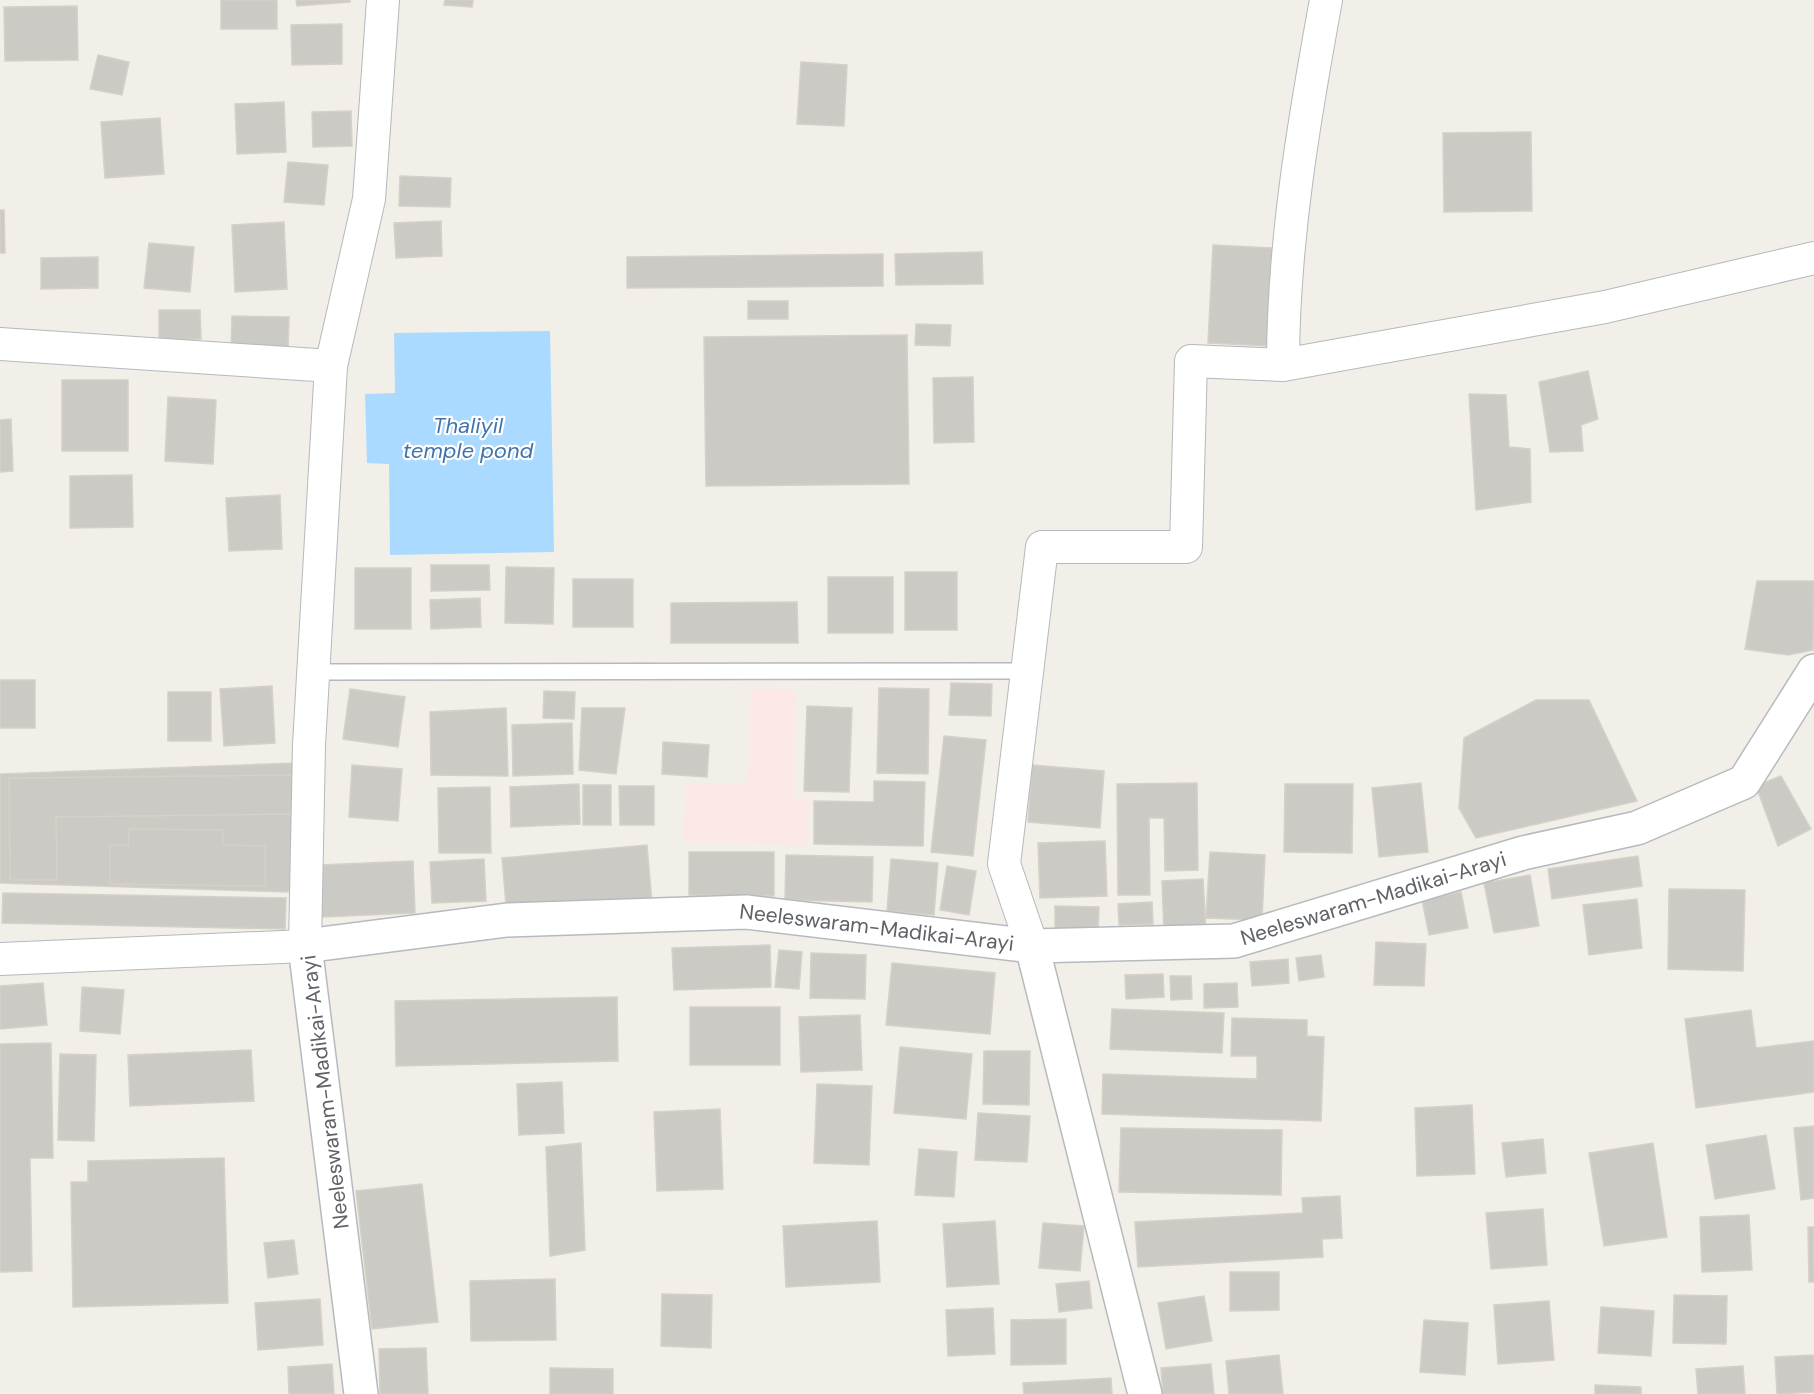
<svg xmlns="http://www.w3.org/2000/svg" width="1814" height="1394" font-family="'DM Sans',sans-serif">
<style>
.medical{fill:#fce8e6}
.water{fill:#aadaff}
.building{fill:#cccac5;stroke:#d6d1c6;stroke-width:1.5}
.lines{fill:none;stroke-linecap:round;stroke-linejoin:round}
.lane-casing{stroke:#b5b8bc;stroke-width:18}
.street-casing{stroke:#b5b8bc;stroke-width:34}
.secondary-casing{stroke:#b6babf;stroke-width:36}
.lane{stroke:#fff;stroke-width:15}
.street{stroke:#fff;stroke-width:32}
.secondary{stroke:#fff;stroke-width:33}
.labels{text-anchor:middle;stroke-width:4.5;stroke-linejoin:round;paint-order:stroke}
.street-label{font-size:21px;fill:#5f6368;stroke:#fff}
.water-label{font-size:22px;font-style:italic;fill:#4174aa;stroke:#fff}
</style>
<rect width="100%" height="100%" fill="#f1efe8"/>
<path class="medical" d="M 751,689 L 796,690 L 793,797 L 809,798 L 807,845 L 684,841 L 685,783 L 748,784 Z"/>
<path class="water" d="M 550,331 L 554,552 L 390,555 L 389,464 L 367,463 L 365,394 L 395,393 L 394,333 Z"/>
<path class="building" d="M 221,0 L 277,0 L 277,29 L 221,29 Z
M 296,0 L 350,0 L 350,2 L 297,6 Z
M 445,0 L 473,0 L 472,7 L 444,5 Z
M 77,6 L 78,60 L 5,61 L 4,7 Z
M 342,24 L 342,64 L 292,65 L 291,25 Z
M 98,55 L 129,62 L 122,95 L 90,89 Z
M 801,62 L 847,65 L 844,126 L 797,124 Z
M 284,102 L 286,152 L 237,154 L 235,104 Z
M 351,111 L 352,146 L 313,147 L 312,112 Z
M 160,118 L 164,174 L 105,178 L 101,122 Z
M 1531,132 L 1532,211 L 1444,212 L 1443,133 Z
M 288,162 L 328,165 L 324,205 L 284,202 Z
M 400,176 L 451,178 L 450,207 L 399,206 Z
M 0,210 L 4,210 L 5,253 L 0,253 Z
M 441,221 L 442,256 L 396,258 L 394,223 Z
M 284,222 L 287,289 L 235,292 L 232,225 Z
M 149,243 L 194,247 L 190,292 L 144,288 Z
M 1213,245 L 1274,248 L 1269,346 L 1208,343 Z
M 982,252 L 983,284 L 896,285 L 895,254 Z
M 883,254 L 883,286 L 627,288 L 627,257 Z
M 98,257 L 98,288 L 41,289 L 41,258 Z
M 748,301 L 788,301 L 788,319 L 748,319 Z
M 159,310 L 200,310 L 201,339 L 159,340 Z
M 232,316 L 289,317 L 288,350 L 231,349 Z
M 916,324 L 951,325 L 950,346 L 915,345 Z
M 907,335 L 909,484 L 706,486 L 704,337 Z
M 1588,371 L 1598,419 L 1581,425 L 1583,451 L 1550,452 L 1539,382 Z
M 973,377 L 974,442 L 934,443 L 933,378 Z
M 62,380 L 128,380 L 128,451 L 62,451 Z
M 1469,394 L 1506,395 L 1509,447 L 1530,449 L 1531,502 L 1476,510 Z
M 168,397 L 216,400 L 213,464 L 165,461 Z
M 11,419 L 13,471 L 0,472 L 0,420 Z
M 132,475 L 133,527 L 70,528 L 70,476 Z
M 280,495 L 282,549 L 229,551 L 226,498 Z
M 431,565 L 489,565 L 490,590 L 431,591 Z
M 506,567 L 554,568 L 553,624 L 505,623 Z
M 355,568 L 411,568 L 411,629 L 355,629 Z
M 905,572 L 957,572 L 957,630 L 905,630 Z
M 828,577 L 893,577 L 893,633 L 828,633 Z
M 573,579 L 633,579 L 633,627 L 573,627 Z
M 1757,581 L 1814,581 L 1813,650 L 1788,655 L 1745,649 Z
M 480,598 L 481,627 L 431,629 L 430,600 Z
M 797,602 L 798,643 L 671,643 L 671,603 Z
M 0,680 L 35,680 L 35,728 L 0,728 Z
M 951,683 L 992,684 L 991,716 L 949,715 Z
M 272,686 L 275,743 L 224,746 L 220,689 Z
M 879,688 L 929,689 L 928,774 L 877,773 Z
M 350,689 L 405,697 L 398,747 L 343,739 Z
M 544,691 L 575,692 L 574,719 L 543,718 Z
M 168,692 L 211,692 L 211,741 L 168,741 Z
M 1536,700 L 1589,700 L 1637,801 L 1476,838 L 1459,808 L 1464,738 Z
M 807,706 L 852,708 L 849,792 L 804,791 Z
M 506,708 L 508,776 L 431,775 L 430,712 Z
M 582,708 L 625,708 L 616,774 L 579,770 Z
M 572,723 L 573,774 L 513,776 L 512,725 Z
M 944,736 L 986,740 L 973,856 L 931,852 Z
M 663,742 L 709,745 L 707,777 L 662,774 Z
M 297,763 L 289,892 L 0,883 L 0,774 Z
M 352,765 L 402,769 L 398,821 L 349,817 Z
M 1032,765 L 1104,771 L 1100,828 L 1028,822 Z
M 294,775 L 295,814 L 56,817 L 57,880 L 10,880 L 9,778 Z
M 1781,776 L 1811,829 L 1778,846 L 1756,786 Z
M 874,781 L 925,782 L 923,846 L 814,844 L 814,801 L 874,802 Z
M 1197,783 L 1198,870 L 1165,871 L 1164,818 L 1149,818 L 1150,895 L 1118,895 L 1117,784 Z
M 1421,783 L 1428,852 L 1379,857 L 1372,788 Z
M 579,784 L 580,824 L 511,827 L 510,787 Z
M 1285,784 L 1353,784 L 1352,853 L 1284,852 Z
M 583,785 L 611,785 L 611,825 L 583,825 Z
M 619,786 L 654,786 L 654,825 L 620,825 Z
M 490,787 L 491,853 L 439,853 L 438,788 Z
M 129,829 L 223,830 L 223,845 L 265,846 L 265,886 L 110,884 L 110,845 L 128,845 Z
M 1105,841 L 1107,896 L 1040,898 L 1038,843 Z
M 647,845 L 652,903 L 507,916 L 502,858 Z
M 689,852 L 774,852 L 774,896 L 689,895 Z
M 1210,852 L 1265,855 L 1262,920 L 1206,918 Z
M 786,855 L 873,857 L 872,902 L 785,900 Z
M 1638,856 L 1642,886 L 1552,899 L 1548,869 Z
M 484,859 L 486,901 L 432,903 L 430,862 Z
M 891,859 L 938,863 L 934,915 L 887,911 Z
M 413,861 L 415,913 L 322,917 L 320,865 Z
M 947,866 L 976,871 L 969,915 L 940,910 Z
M 1530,875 L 1539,926 L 1494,933 L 1484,883 Z
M 1203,879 L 1206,932 L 1164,934 L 1162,881 Z
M 1669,889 L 1745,890 L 1743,971 L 1668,969 Z
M 1461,892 L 1468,928 L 1429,935 L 1422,900 Z
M 3,893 L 286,898 L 285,929 L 2,923 Z
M 1637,899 L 1642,948 L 1589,955 L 1583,905 Z
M 1152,902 L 1153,924 L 1119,925 L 1118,904 Z
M 1055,906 L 1099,907 L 1098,931 L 1055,930 Z
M 1376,942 L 1426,944 L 1424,986 L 1374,985 Z
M 770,945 L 771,987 L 674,990 L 672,948 Z
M 779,950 L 802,952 L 799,989 L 775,987 Z
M 811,953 L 866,955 L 865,999 L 810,998 Z
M 1321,955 L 1324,977 L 1299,981 L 1296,958 Z
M 1288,959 L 1289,983 L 1252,986 L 1250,962 Z
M 892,963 L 995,973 L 990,1034 L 886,1025 Z
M 1163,974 L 1164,997 L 1126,999 L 1125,975 Z
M 1170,976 L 1191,976 L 1192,999 L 1171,1000 Z
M 43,983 L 47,1025 L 0,1029 L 0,986 Z
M 1237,983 L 1238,1007 L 1204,1008 L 1204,984 Z
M 82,987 L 124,990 L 120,1034 L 80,1031 Z
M 617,997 L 618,1061 L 396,1066 L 395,1001 Z
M 690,1007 L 780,1007 L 780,1065 L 690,1065 Z
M 1112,1009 L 1224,1013 L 1222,1053 L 1110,1049 Z
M 1751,1010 L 1756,1048 L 1814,1041 L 1814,1092 L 1696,1108 L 1685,1019 Z
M 860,1015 L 862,1070 L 801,1072 L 799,1017 Z
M 1232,1018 L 1307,1020 L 1307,1036 L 1324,1037 L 1321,1121 L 1102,1114 L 1103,1074 L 1257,1079 L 1257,1056 L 1231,1056 Z
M 51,1043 L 53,1158 L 30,1158 L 32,1271 L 0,1272 L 0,1044 Z
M 900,1047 L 972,1054 L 966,1119 L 894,1113 Z
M 251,1050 L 254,1101 L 130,1106 L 128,1055 Z
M 984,1051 L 1030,1051 L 1029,1105 L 983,1104 Z
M 60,1054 L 96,1055 L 94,1141 L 58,1140 Z
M 562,1082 L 564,1133 L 519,1135 L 517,1084 Z
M 817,1084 L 872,1086 L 869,1165 L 814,1163 Z
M 1472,1105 L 1475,1174 L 1417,1176 L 1415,1108 Z
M 720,1109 L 723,1189 L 657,1191 L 654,1112 Z
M 978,1113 L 1030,1116 L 1027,1162 L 975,1160 Z
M 1814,1126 L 1814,1198 L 1801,1200 L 1794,1128 Z
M 1121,1128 L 1282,1130 L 1281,1195 L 1119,1192 Z
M 1766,1135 L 1775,1189 L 1715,1199 L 1706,1145 Z
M 1543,1139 L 1546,1173 L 1506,1177 L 1502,1143 Z
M 581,1143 L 585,1250 L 550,1256 L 546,1147 Z
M 1653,1143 L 1667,1237 L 1604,1246 L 1589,1153 Z
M 919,1149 L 957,1152 L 954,1197 L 915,1195 Z
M 224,1158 L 228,1303 L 73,1307 L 71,1182 L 88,1182 L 88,1161 Z
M 422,1184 L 438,1322 L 372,1329 L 356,1191 Z
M 1340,1196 L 1342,1238 L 1322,1239 L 1323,1257 L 1138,1267 L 1135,1222 L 1303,1213 L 1302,1198 Z
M 1543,1209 L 1547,1265 L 1491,1269 L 1486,1213 Z
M 1749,1215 L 1752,1270 L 1702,1272 L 1700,1217 Z
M 877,1221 L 880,1282 L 786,1287 L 783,1226 Z
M 995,1221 L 999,1284 L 947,1287 L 943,1224 Z
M 1043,1223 L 1084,1226 L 1080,1271 L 1039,1268 Z
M 1808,1227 L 1814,1227 L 1814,1282 L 1809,1282 Z
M 294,1240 L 298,1274 L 268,1278 L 264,1243 Z
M 1230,1272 L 1279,1272 L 1279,1310 L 1230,1311 Z
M 555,1279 L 556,1340 L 471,1341 L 470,1281 Z
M 1089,1281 L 1092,1308 L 1059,1312 L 1056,1284 Z
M 662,1294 L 712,1295 L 711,1348 L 661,1346 Z
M 1674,1295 L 1727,1296 L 1726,1344 L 1673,1343 Z
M 1204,1296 L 1212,1341 L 1166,1349 L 1158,1303 Z
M 320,1299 L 323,1345 L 258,1350 L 255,1303 Z
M 1549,1301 L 1554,1360 L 1498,1364 L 1494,1305 Z
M 1601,1307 L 1654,1311 L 1651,1356 L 1598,1353 Z
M 993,1308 L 995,1354 L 948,1356 L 946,1310 Z
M 1066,1319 L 1066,1364 L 1011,1365 L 1011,1320 Z
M 1424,1320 L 1468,1323 L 1465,1375 L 1420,1372 Z
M 426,1348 L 428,1394 L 380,1394 L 379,1349 Z
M 1279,1355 L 1283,1394 L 1229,1394 L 1226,1361 Z
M 1814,1355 L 1814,1392 L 1777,1394 L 1775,1357 Z
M 332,1364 L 334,1394 L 289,1394 L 288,1367 Z
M 1211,1364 L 1214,1394 L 1163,1394 L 1161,1368 Z
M 1743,1366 L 1745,1394 L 1698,1394 L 1696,1369 Z
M 550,1368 L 613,1369 L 613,1394 L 550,1394 Z
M 1111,1378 L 1112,1394 L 1024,1394 L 1023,1383 Z
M 1595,1385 L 1641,1387 L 1641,1394 L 1595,1394 Z"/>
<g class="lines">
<g class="lane-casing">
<path id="lane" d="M 314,672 L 1027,671"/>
</g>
<g class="street-casing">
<path id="street" d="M 0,344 L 331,366
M 1283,365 C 1283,243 1304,120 1326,0
M 1032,946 L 1004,864 L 1042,547 L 1186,547 L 1191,361 L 1283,365 L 1605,307 L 1814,258
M 0,959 L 305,946 L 309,745 L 331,366 L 369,199 L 383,0"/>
</g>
<g class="secondary-casing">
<g id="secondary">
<path d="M 1032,946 L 1145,1394"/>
<path id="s1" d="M 361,1394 L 305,946 L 507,920 L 746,912 L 1032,946 L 1234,941 L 1523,853 L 1637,828 L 1744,782 L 1814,671"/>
</g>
</g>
<use href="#lane" class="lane"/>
<use href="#street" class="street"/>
<use href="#secondary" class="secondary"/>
</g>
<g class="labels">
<g class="street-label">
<text dy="7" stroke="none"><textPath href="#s1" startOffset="1530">Neeleswaram-Madikai-Arayi</textPath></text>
<text dy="7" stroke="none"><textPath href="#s1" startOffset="1026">Neeleswaram-Madikai-Arayi</textPath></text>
<text transform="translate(325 1092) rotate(-97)" y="7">Neeleswaram-Madikai-Arayi</text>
</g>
<g class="water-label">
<text x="468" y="433">Thaliyil<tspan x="468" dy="25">temple pond</tspan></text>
</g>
</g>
</svg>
